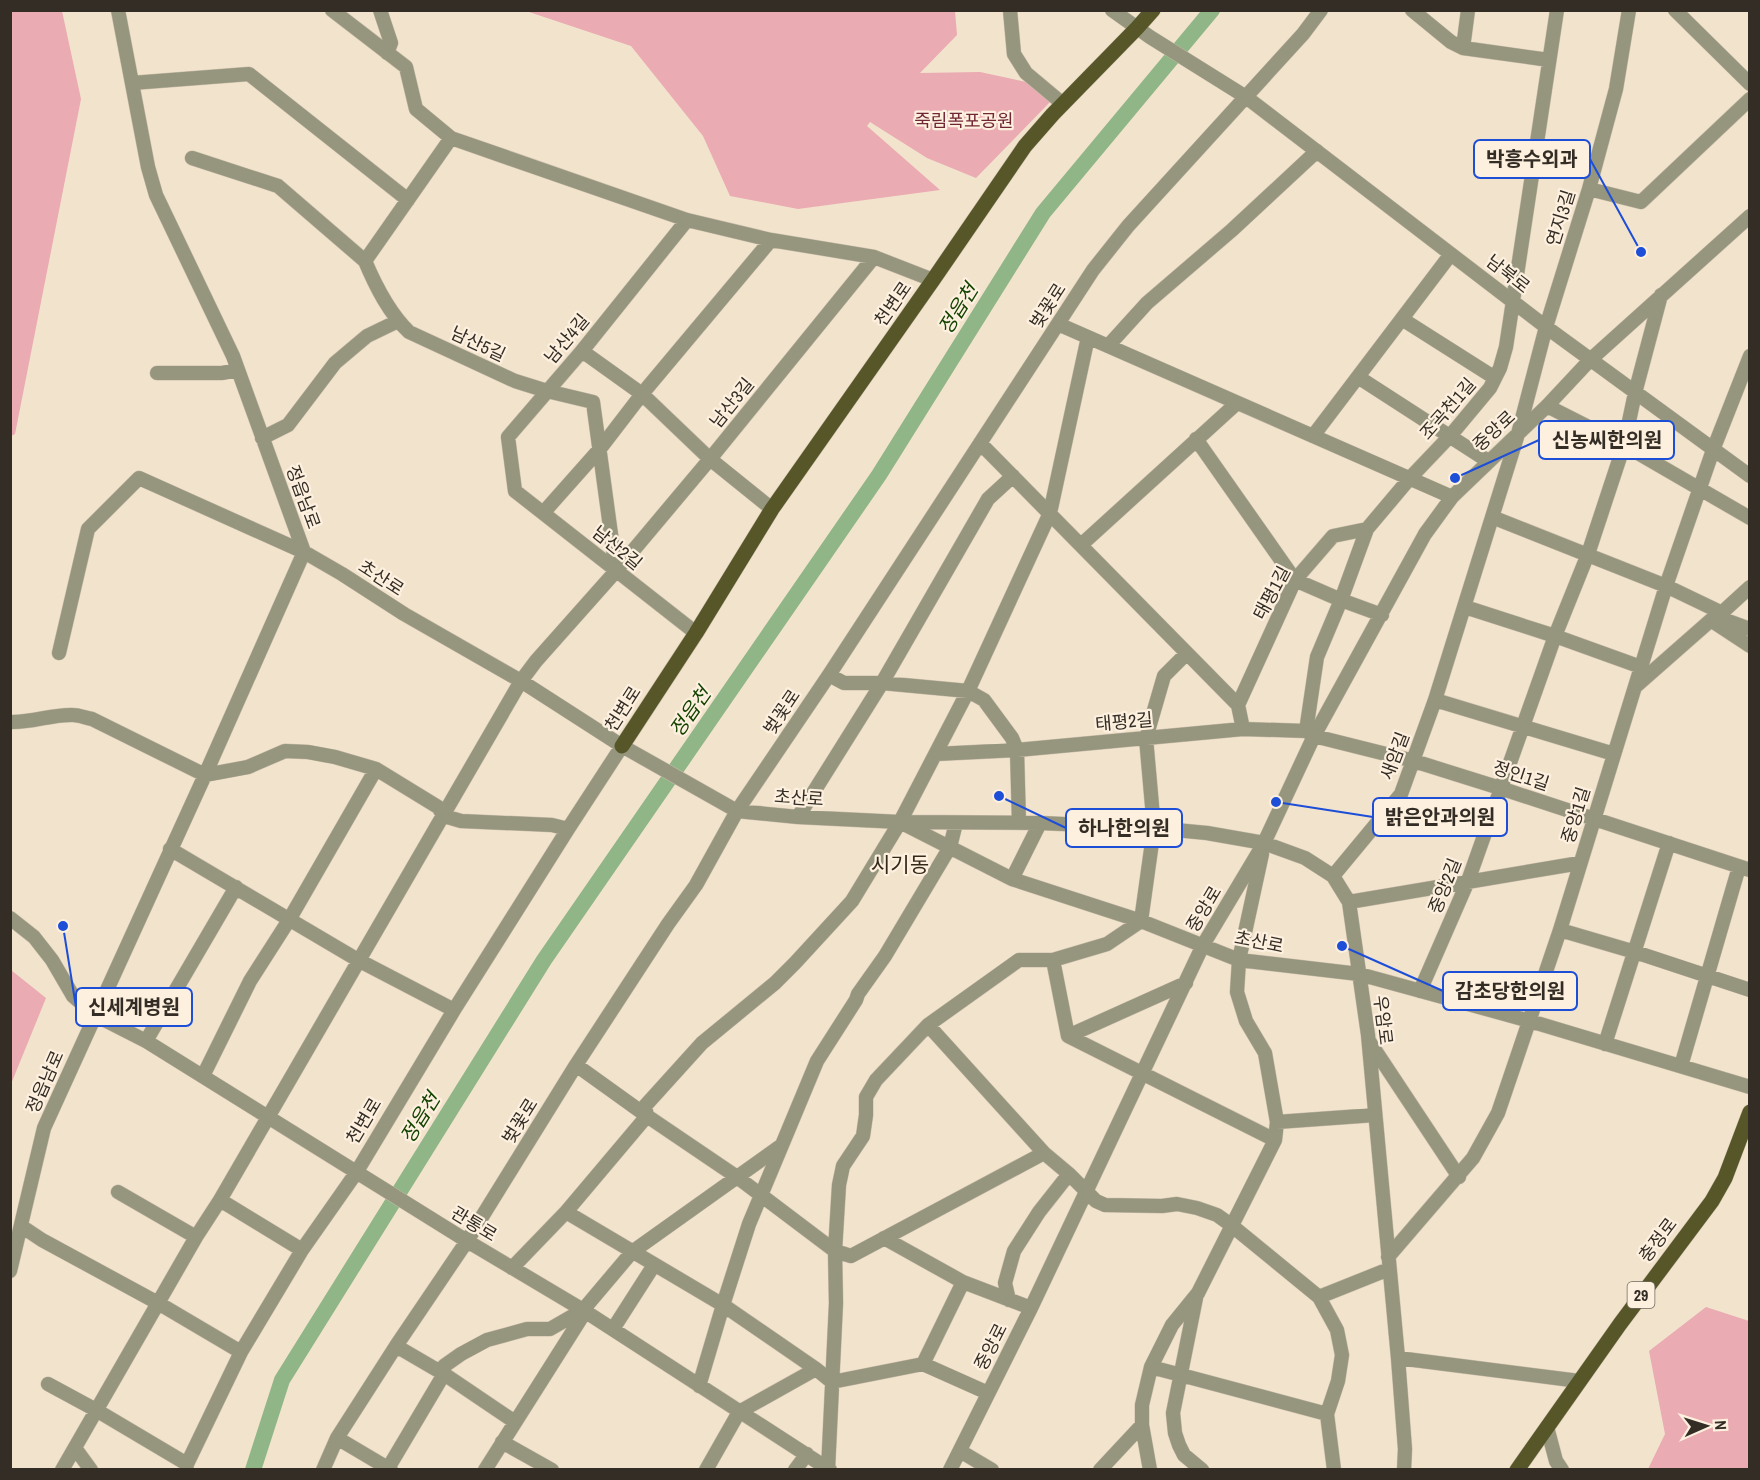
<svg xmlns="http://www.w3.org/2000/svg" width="1760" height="1480" font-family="'Archivo Narrow','Noto Sans KR',sans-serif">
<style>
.green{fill:#eaabb2}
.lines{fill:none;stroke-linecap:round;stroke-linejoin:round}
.river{stroke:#90b587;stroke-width:16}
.minor-casing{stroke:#ccbfab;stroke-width:15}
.major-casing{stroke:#ccbfab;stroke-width:16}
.minor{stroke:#96967f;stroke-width:14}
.major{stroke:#575629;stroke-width:15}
.labels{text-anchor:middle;stroke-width:4.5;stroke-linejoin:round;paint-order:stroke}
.shield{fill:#fdf0df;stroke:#70685d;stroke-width:1.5}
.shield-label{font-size:16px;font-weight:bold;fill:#332d25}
.park-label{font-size:18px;fill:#712635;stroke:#fdf0df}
.street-label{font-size:18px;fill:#332d25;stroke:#fdf0df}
.water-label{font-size:20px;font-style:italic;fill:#134301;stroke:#fdf0df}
.quarter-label{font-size:21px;fill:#342817;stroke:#fdf0df}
.leader{fill:none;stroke:#1d4ed8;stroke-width:2}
.callout-dot{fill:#1d4ed8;stroke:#fdf0df;stroke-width:2}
.callout{fill:#fdf0df;stroke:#1d4ed8;stroke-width:2}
.callout-label{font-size:20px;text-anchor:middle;font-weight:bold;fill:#332d25}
</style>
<rect width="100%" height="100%" fill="#f2e3cd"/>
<path class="green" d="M 10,11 L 62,11 L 81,99 L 15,434 L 11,436 Z
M 526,11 L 955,11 L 957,35 L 920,73 L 980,72 L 1008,78 L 1031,83 L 1051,101 L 976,178 L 927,158 L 870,122 L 867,126 L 940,190 L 798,209 L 730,196 L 703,136 L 631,46 Z
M 11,970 L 46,998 L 11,1084 Z
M 1706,1307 L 1749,1321 L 1749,1469 L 1648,1469 L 1665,1434 L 1649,1351 Z"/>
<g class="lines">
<path class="river" d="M 253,1470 L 282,1380 L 544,960 L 879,475 L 1043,213 L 1212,10"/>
<g class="minor-casing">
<path id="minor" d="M 332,10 L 406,67 L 416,109 L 451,138 L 687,220 L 771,240 L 874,257 L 933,280
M 380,10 L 391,43 L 387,53
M 1010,10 L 1014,54 L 1026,73 L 1063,104
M 1112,10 L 1150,37 L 1246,97 L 1546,327 L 1750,476
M 1412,10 L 1451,42 L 1463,48 L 1549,60
M 1675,10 L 1750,84
M 1463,48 L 1468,10
M 132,83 L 249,74 L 408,200
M 451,138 L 365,261 C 376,287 389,313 409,332 L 515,381 L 547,391 L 593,402 L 616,571
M 192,158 L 278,186 L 365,261
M 1589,189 L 1641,202 L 1750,99
M 687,220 L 582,351 L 508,437 L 515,491 L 696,633
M 1402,319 L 1495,378
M 1058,324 L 1452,497
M 1108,346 L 1147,303 L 1232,230 L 1317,151
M 582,351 L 642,394 L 710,459 L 772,509
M 157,373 L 222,373 L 238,370
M 1358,377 L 1488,461
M 1547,406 L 1624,445 L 1750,518
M 1313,436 L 1451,254
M 262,438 L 288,425 L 335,363 L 367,336 L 398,321
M 1196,439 L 1295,580 L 1341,600 L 1382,615
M 980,443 L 1238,705 L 1243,729
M 544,512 L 599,450 L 642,394 L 771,240
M 1492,517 L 1666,586 L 1716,610 L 1716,618 L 1731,622 L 1750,629
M 1081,545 L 1237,403
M 1465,607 L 1555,636 L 1641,667
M 1712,621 L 1750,646
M 59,653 L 88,529 L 139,478 L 304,552 L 342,574 L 404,614 L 521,681 L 622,746 L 737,811 L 798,817 L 900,822 L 1012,879 L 1141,921 L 1239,960 L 1359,974 L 1530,1021 L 1750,1087
M 829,675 L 844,683 L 882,683 L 968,691 L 984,700 L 1012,738 L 1017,750 L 1019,823
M 1636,686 L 1711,620 L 1716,618 L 1750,587
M 1435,700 L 1614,754
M 1238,705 L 1295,580 L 1333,536 L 1367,529
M 10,722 C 32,723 52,714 73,715 C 79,715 86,718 92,719 L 205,775 L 248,767 L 285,751 L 308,752 L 335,757 L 376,769 L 438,807 L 444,816 L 461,821 L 552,825 L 568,829
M 1306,731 L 1317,657 L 1341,600 L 1367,529 L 1410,478 L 1450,436 L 1490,388 L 1500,368 L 1506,347 L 1513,301 L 1557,10
M 936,754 L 1017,750 L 1243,729 L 1306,731 L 1314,736 L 1414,761 L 1500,788 L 1750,870
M 798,817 L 882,683 L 988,499 L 1013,476
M 902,822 L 1040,823 L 1154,828 L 1207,833 L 1264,843 L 1305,858 L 1333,876 L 1349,902 L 1368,1035 L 1398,1358 L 1405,1449 L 1404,1470
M 170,849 L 358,960 L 454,1010
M 1333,876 L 1401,794 L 1435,700 L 1518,434 L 1546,327 L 1589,189 L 1616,89 L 1629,10
M 1012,879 L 1040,823
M 1349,902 L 1580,863
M 10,918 L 34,937 L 52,960 L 73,996 L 95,1015 L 146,1041 L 467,1241 L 583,1310 L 830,1470
M 1560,930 L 1635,952 L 1750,990
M 1053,960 L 1068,1036 L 1275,1140
M 1420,991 L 1468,881 L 1555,636 L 1588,554 L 1624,445 L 1635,393 L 1661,295
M 928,1025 L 1044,1153 L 1069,1174 L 1096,1201 L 1105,1205 L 1162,1206 L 1177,1204 L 1197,1208 L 1217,1215 L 1231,1225 L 1319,1297 L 1337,1330 L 1342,1355 L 1338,1381 L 1327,1414 L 1334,1470
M 1068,1036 L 1186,983
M 146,1041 L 236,887
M 1369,1041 L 1459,1177
M 1605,1044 L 1669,843
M 576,1065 L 647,1116 L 737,1177 L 835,1251 L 851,1256 L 1044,1153
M 1681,1066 L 1739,867
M 203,1076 L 250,981 L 289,920 L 376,769
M 1277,1122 L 1375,1115
M 118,1192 L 196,1237
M 220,1200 L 302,1250
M 566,1212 L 723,1305 L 816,1369
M 21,1226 L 42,1240 L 158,1303 L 241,1352
M 884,1238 L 963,1282 L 1031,1308
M 1388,1257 L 1473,1158 L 1498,1113 L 1560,930 L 1666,586 L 1713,450 L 1750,356
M 512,1268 L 566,1212 L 647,1116 L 645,1106 L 702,1043 L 775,983 L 795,963 L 852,901 L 900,822 L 968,691 L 1050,513 L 1088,337
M 10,1271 L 44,1128 L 205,775 L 304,552 L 233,356 L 156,195 L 148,167 L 118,10
M 1319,1297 L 1389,1269
M 1196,1298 L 1173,1413 L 1175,1433 L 1179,1445 L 1184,1455 L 1202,1470
M 1009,1300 L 1005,1283 L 1014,1251 L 1039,1212 L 1069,1174
M 613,1329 L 654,1265
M 396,1346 L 444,1374 L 444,1366 L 461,1354 L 487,1340 L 527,1329 L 550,1329 L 583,1310 L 632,1252 L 782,1145 L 817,1061 L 856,1000 L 858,994 L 885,956 L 950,847 L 956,823
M 1398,1358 L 1579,1381
M 923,1364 L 988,1393
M 1151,1367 L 1327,1414
M 48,1384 L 96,1410 L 187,1464
M 699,1386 L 723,1305 L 749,1224 L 782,1145
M 1547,1427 L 1556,1461 L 1562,1470
M 337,1438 L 391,1470
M 502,1442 L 552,1470
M 75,1448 L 91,1470
M 960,1451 L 992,1470
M 62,1470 L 196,1237 L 220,1200 L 521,681 L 536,661 L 616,571 L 710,459 L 874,257
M 186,1470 L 187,1464 L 241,1352 L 302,1250 L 356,1173 L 454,1010 L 568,829 L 622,746
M 323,1470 L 337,1438 L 396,1346 L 467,1241 L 576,1065 L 668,924 L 696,885 L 737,811 L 829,675 L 1093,270 L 1128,226 L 1303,34 L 1321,10
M 387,1470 L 444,1374 L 515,1422
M 485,1470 L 585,1312
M 706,1470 L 739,1412 L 816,1369 L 832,1382 L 923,1364 L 963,1282
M 795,1470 L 807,1454
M 828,1470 L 836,1303 L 835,1251 L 839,1185 L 843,1166 L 863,1136 L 866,1115 L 866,1097 L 876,1080 L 928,1025 L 1019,960 L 1053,960 L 1107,944 L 1141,921 L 1154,828 L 1146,738 L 1164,676 L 1186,654
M 950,1470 L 1031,1308 L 1203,945 L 1264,843 L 1314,736 L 1425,534 L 1452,497 L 1547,406 L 1590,360 L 1750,216
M 1100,1470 L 1142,1425
M 1150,1470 L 1142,1425 L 1142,1405 L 1151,1367 L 1172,1325 L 1198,1293 L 1275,1140 L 1277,1122 L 1265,1053 L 1246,1021 L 1237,992 L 1239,960 L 1262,854"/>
</g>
<g class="major-casing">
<path id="major" d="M 622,746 L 696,633 L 772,509 L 933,280 L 1025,146 L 1053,114 L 1137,28 L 1153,10
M 1517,1470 L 1620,1324 L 1712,1201 L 1725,1178 L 1750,1112"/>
</g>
<use href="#minor" class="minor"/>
<use href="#major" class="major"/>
</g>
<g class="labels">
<rect class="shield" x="1627.5" y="1282" width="27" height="26" rx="4.5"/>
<g class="shield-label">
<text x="1641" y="1301">29</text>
</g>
<g class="park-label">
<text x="964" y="127">죽림폭포공원</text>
</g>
<g class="street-label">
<text transform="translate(1561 218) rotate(-73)" y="6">연지3길</text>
<text transform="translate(1508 274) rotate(38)" y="6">남북로</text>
<text transform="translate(893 304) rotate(-55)" y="6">천변로</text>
<text transform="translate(1048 306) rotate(-57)" y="6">벚꽃로</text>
<text transform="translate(567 339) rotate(-50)" y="6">남산4길</text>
<text transform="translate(478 344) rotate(25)" y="6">남산5길</text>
<text transform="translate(732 403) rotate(-51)" y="6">남산3길</text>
<text transform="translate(1448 409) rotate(-49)" y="6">조곡천1길</text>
<text transform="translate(1494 431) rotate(-43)" y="6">중앙로</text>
<text transform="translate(303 497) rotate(70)" y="6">정읍남로</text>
<text transform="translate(617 548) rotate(39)" y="6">남산2길</text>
<text transform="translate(381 578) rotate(33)" y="6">초산로</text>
<text transform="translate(1272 593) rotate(-62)" y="6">태평1길</text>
<text transform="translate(623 709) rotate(-57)" y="6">천변로</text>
<text transform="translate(782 712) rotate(-56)" y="6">벚꽃로</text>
<text transform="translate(1124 722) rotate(-5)" y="6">태평2길</text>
<text transform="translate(1395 756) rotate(-69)" y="6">새암길</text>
<text transform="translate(1521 776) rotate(18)" y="6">정인1길</text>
<text transform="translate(799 798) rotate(4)" y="6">초산로</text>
<text transform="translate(1576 815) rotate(-73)" y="6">중앙1길</text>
<text transform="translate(1445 886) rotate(-68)" y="6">중앙2길</text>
<text transform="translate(1204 909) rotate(-59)" y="6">중앙로</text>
<text transform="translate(1259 942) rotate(11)" y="6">초산로</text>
<text transform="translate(1383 1020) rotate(83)" y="6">우암로</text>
<text transform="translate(45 1082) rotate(-66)" y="6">정읍남로</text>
<text transform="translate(364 1121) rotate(-59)" y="6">천변로</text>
<text transform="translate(520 1121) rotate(-58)" y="6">벚꽃로</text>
<text transform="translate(474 1224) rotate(31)" y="6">관통로</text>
<text transform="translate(1658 1240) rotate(-53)" y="6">충정로</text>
<text transform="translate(991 1347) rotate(-63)" y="6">중앙로</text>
</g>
<g class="water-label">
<text transform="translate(958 309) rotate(-58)" y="7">정읍천</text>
<text transform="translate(690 712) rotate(-55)" y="7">정읍천</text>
<text transform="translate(420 1118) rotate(-58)" y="7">정읍천</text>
</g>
<g class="quarter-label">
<text x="900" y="872">시기동</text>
</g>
</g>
<path class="leader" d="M1641 252L1590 159M1455 478L1539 440M1276 802L1373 817M999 796L1066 828M1342 946L1443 991M63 926L76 1007"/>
<g class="callout-dot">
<circle cx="1641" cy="252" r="6"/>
<circle cx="1455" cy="478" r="6"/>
<circle cx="1276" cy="802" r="6"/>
<circle cx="999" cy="796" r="6"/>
<circle cx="1342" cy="946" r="6"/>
<circle cx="63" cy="926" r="6"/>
</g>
<g class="callout">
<rect x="1474" y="140" width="116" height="38" rx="6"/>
<rect x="1539" y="421" width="135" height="38" rx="6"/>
<rect x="1373" y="798" width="134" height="38" rx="6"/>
<rect x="1066" y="809" width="116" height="38" rx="6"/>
<rect x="1443" y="972" width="134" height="38" rx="6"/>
<rect x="76" y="988" width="116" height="38" rx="6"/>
</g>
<g class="callout-label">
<text x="1532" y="166">박흥수외과</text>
<text x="1607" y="447">신농씨한의원</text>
<text x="1440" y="824">밝은안과의원</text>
<text x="1124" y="835">하나한의원</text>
<text x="1510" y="998">감초당한의원</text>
<text x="134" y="1014">신세계병원</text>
</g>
<rect width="1760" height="1480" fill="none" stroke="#332d25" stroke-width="24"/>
<g transform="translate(1706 1426) rotate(87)" stroke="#fdf0df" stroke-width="4.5" paint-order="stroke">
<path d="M0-4.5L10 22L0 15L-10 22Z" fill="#332d25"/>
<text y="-9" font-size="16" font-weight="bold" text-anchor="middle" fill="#332d25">N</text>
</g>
</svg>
